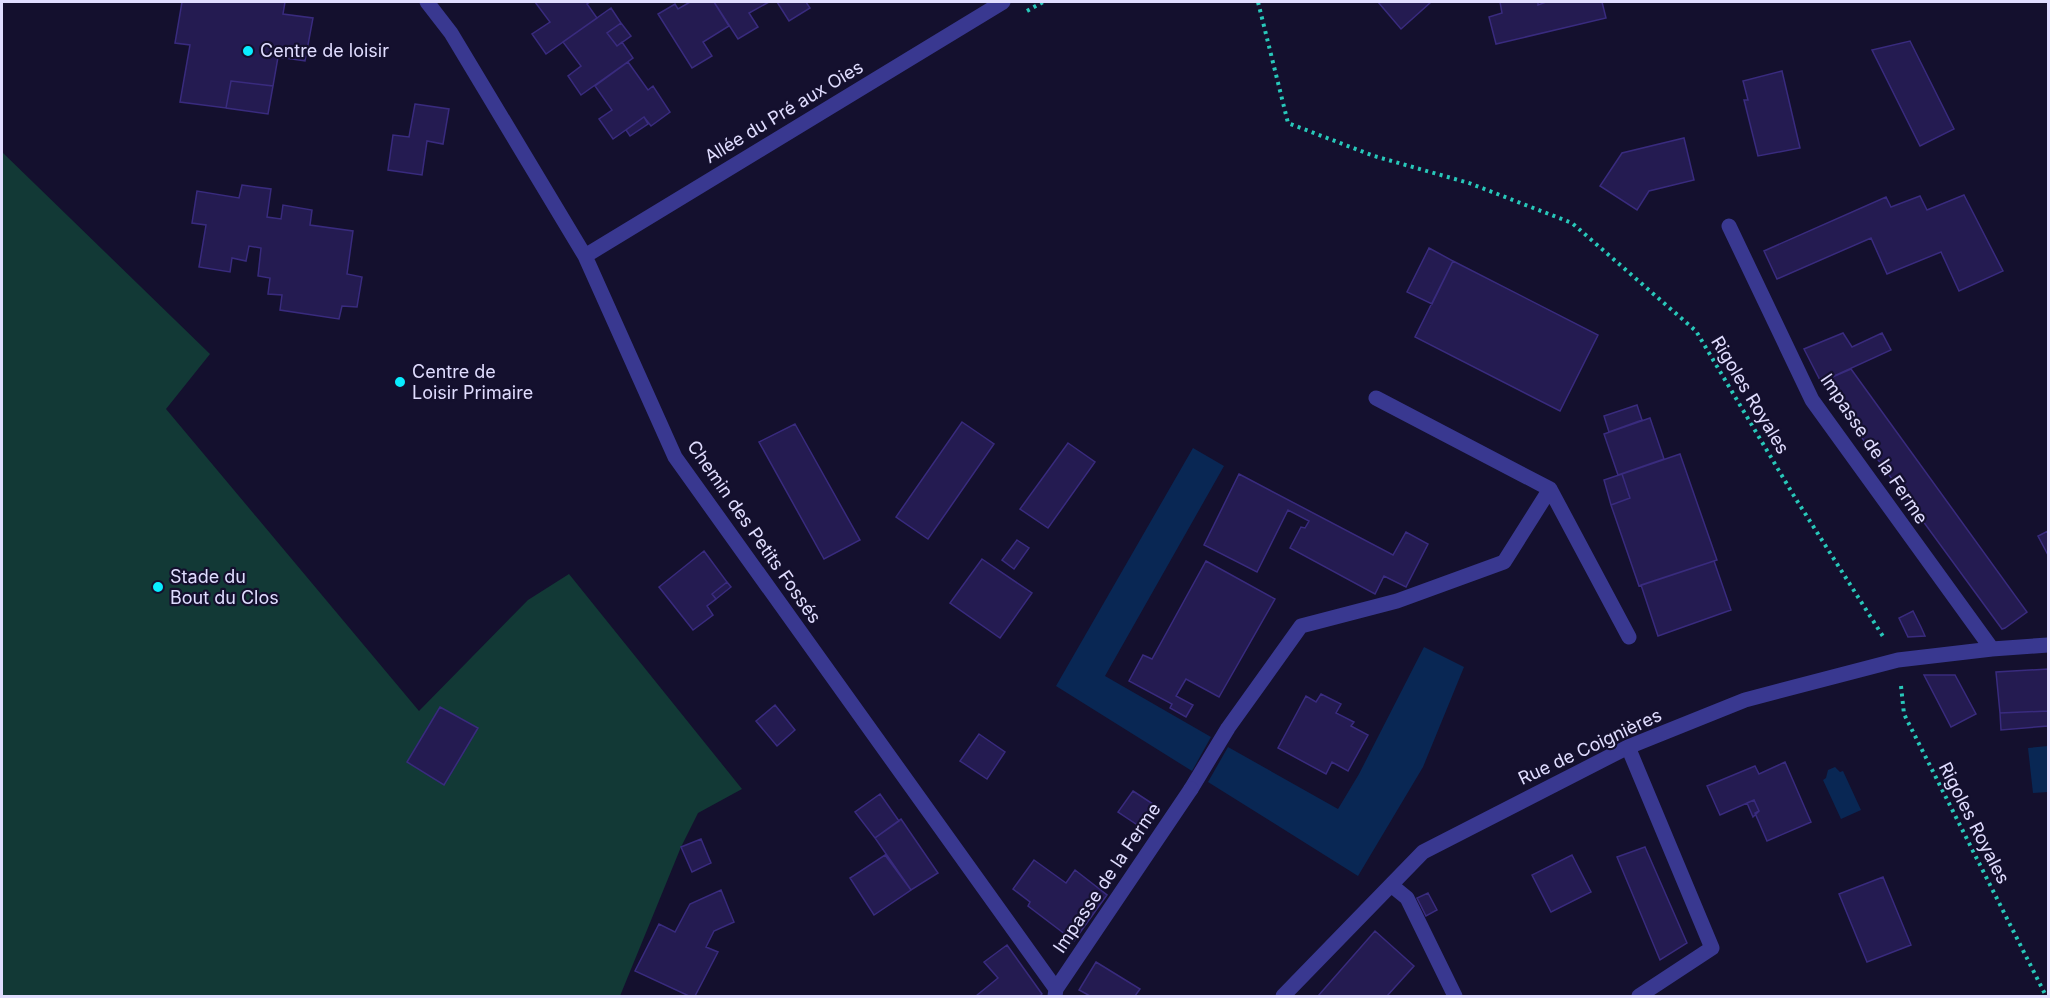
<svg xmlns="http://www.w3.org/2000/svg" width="2050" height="998" font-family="Inter,sans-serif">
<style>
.green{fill:#123936}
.water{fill:#092754}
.building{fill:#241b51;stroke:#392b7e;stroke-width:1.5}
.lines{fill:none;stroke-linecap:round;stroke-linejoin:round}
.path{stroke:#28c8ba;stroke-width:4;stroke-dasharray:3 4.5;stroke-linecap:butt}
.lane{stroke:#393890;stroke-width:15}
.street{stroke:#393890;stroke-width:15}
.poi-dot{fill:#09edff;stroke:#14102e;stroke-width:2}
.labels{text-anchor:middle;stroke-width:4.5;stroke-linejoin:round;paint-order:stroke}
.poi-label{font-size:18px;fill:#e0ddff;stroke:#14102e;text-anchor:start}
.street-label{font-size:18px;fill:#e0ddff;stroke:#14102e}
</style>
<rect width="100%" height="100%" fill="#14102e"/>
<path class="green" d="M 2,152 L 210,354 L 166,409 L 419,711 L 528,600 L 569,574 L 742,789 L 698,813 L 681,847 L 620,996 L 2,996 Z"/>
<path class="water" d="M 1193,448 L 1224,466 L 1105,676 L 1211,737 L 1192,771 L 1056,686 Z
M 1424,647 L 1464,667 L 1423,767 L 1358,876 L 1208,782 L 1228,747 L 1338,809 L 1359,774 Z
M 2048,746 L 2048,792 L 2033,793 L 2028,748 Z
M 1835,767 L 1840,772 L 1843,771 L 1861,810 L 1841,819 L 1823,780 L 1826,778 L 1828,770 Z"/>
<path class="building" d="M 182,2 L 285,2 L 283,14 L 313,18 L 305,61 L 278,57 L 273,86 L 231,81 L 226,108 L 180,102 L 190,45 L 175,43 Z
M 535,2 L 590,2 L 587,4 L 597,18 L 546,54 L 532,34 L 550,22 Z
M 690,2 L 714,2 L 729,26 L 703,42 L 712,56 L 692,68 L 658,14 L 675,4 L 678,9 Z
M 714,2 L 769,2 L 749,13 L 758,27 L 738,39 Z
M 777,2 L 806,2 L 810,8 L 789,21 Z
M 1378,2 L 1431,2 L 1401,29 Z
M 1500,2 L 1538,2 L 1538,5 L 1546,2 L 1602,2 L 1606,18 L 1496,44 L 1489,17 L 1502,13 Z
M 611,8 L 621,23 L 607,33 L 617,46 L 622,42 L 633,58 L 581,95 L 568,76 L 581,66 L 563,42 Z
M 621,23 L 631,36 L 617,46 L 607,33 Z
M 1910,41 L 1954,129 L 1920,146 L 1872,50 Z
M 628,62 L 648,90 L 653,86 L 670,112 L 651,126 L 644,117 L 613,139 L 599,119 L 612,110 L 595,86 Z
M 1782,71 L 1800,148 L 1758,156 L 1744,100 L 1748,100 L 1743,81 Z
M 231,81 L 273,86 L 268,114 L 226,108 Z
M 415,104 L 449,109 L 443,144 L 427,141 L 422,175 L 388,170 L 393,135 L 409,137 Z
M 644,117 L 648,124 L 630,136 L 626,130 Z
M 1684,138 L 1694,180 L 1649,191 L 1637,210 L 1600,186 L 1622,153 Z
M 242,185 L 271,189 L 267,217 L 281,219 L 283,205 L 312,210 L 310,225 L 353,231 L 347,274 L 362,277 L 357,307 L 342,306 L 339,319 L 280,310 L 282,295 L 268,294 L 270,278 L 258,276 L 261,248 L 249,246 L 246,261 L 232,258 L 230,272 L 199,267 L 206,225 L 192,223 L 197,191 L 239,198 Z
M 1964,195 L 2003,271 L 1959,291 L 1941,252 L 1887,274 L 1871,238 L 1777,279 L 1764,251 L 1886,197 L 1891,207 L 1920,196 L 1927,210 Z
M 1429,248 L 1453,261 L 1432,304 L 1407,292 Z
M 1453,261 L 1598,335 L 1560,411 L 1415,337 Z
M 1843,333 L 1852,347 L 1882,333 L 1891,350 L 1821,382 L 1804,349 Z
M 1851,369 L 2027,612 L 2005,628 L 2002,629 L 1821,382 Z
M 1637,405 L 1642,420 L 1609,432 L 1604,416 Z
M 1650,418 L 1664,459 L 1618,475 L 1604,434 Z
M 962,422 L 994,444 L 928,539 L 896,517 Z
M 795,424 L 860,540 L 824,559 L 759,442 Z
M 1068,443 L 1095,462 L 1048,528 L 1020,509 Z
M 1680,454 L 1717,560 L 1639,586 L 1611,505 L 1630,498 L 1622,474 Z
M 1239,474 L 1393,555 L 1406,532 L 1428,544 L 1406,587 L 1384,576 L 1375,594 L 1290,548 L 1301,527 L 1305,528 L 1309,521 L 1288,510 L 1257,572 L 1204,545 Z
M 1622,474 L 1630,498 L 1611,505 L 1604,480 Z
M 2048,531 L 2048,555 L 2038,536 Z
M 1017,540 L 1029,548 L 1014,569 L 1002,560 Z
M 704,551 L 727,582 L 712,594 L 716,599 L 707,606 L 713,615 L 693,630 L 659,587 Z
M 982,559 L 1032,593 L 1000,638 L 950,603 Z
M 1206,561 L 1275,599 L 1219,697 L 1186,679 L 1176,696 L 1193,705 L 1186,717 L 1170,708 L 1172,704 L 1129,681 L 1143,655 L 1152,659 Z
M 1714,561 L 1731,610 L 1658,636 L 1641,585 Z
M 727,582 L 731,587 L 716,599 L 712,594 Z
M 1913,611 L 1921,627 L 1925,636 L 1908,637 L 1899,618 Z
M 2048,669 L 2048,711 L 2000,713 L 1996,672 Z
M 1924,675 L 1955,675 L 1976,714 L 1951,727 Z
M 1321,694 L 1341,704 L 1336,713 L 1354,722 L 1351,726 L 1368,735 L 1348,771 L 1332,762 L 1326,774 L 1278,748 L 1306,696 L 1316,702 Z
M 775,705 L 795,730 L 777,746 L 756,721 Z
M 440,707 L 478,728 L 444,785 L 407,762 Z
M 2048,711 L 2048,726 L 2001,730 L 2000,713 Z
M 979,734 L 1005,752 L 987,779 L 960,761 Z
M 1785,762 L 1811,822 L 1767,841 L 1755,813 L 1759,811 L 1754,800 L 1720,815 L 1707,786 L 1755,766 L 1759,774 Z
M 1133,791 L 1153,804 L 1139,826 L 1118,812 Z
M 880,794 L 899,821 L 875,838 L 855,812 Z
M 1754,800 L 1759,811 L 1753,817 L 1747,803 Z
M 901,819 L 938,873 L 911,890 L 875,838 Z
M 701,839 L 711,863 L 692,872 L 681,847 Z
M 1645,847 L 1687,943 L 1660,960 L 1617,857 Z
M 885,855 L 911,890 L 874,915 L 850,878 Z
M 1572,855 L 1591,892 L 1551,912 L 1532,875 Z
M 1034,860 L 1066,883 L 1075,870 L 1107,895 L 1074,941 L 1028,906 L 1030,902 L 1013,889 Z
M 1883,877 L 1911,945 L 1867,962 L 1839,894 Z
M 721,890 L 734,922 L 714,931 L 706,947 L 718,952 L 695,996 L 689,996 L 635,971 L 659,924 L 675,932 L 690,904 Z
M 1428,893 L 1437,910 L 1426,916 L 1417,898 Z
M 1375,931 L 1414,966 L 1387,996 L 1318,996 Z
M 1007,945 L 1042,994 L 1040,996 L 976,996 L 998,978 L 984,962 Z
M 1096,962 L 1140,989 L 1135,996 L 1090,996 L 1079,990 Z"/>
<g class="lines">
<path class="path" d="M 1258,2 L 1288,123 L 1374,156 L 1469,183 L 1572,223 L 1696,331 L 1794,496 L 1884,638
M 1027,11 L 1043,2
M 1901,686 L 1904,714 L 2046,996"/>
<path class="lane" d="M 1550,489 L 1629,637
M 1191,789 L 1228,728 L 1301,626 L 1397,601 L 1504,562 L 1550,489 L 1376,398"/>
<path class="street" d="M 427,2 L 451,33 L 585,256 L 675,457 L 1056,989 L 1055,996
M 1729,226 L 1812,400 L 1992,649
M 585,256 L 1003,2
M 1628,747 L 1712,948 L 1639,996
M 1391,885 L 1407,898 L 1455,996
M 1056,989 L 1191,789
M 1283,996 L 1423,852 L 1628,747 L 1745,700 L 1898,660 L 1992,649 L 2048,645"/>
</g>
<g class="poi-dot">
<circle cx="248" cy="51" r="6"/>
<circle cx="400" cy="382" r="6"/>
<circle cx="158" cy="587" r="6"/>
</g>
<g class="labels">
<g class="poi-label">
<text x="260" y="57">Centre de loisir</text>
<text x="412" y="378">Centre de<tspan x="412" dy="21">Loisir Primaire</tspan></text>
<text x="170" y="583">Stade du<tspan x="170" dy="21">Bout du Clos</tspan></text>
</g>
<g class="street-label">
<text transform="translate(784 112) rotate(-31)" y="6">Allée du Pré aux Oies</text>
<text transform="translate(1750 395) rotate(59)" y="6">Rigoles Royales</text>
<text transform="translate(1874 449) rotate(56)" y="6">Impasse de la Ferme</text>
<text transform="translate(754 532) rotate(55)" y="6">Chemin des Petits Fossés</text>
<text transform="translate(1590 747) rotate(-25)" y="6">Rue de Coignières</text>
<text transform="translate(1974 823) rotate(63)" y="6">Rigoles Royales</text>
<text transform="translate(1107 878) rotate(-56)" y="6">Impasse de la Ferme</text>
</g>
</g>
<rect width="2050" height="998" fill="none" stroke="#e0ddff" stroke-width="6"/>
</svg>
